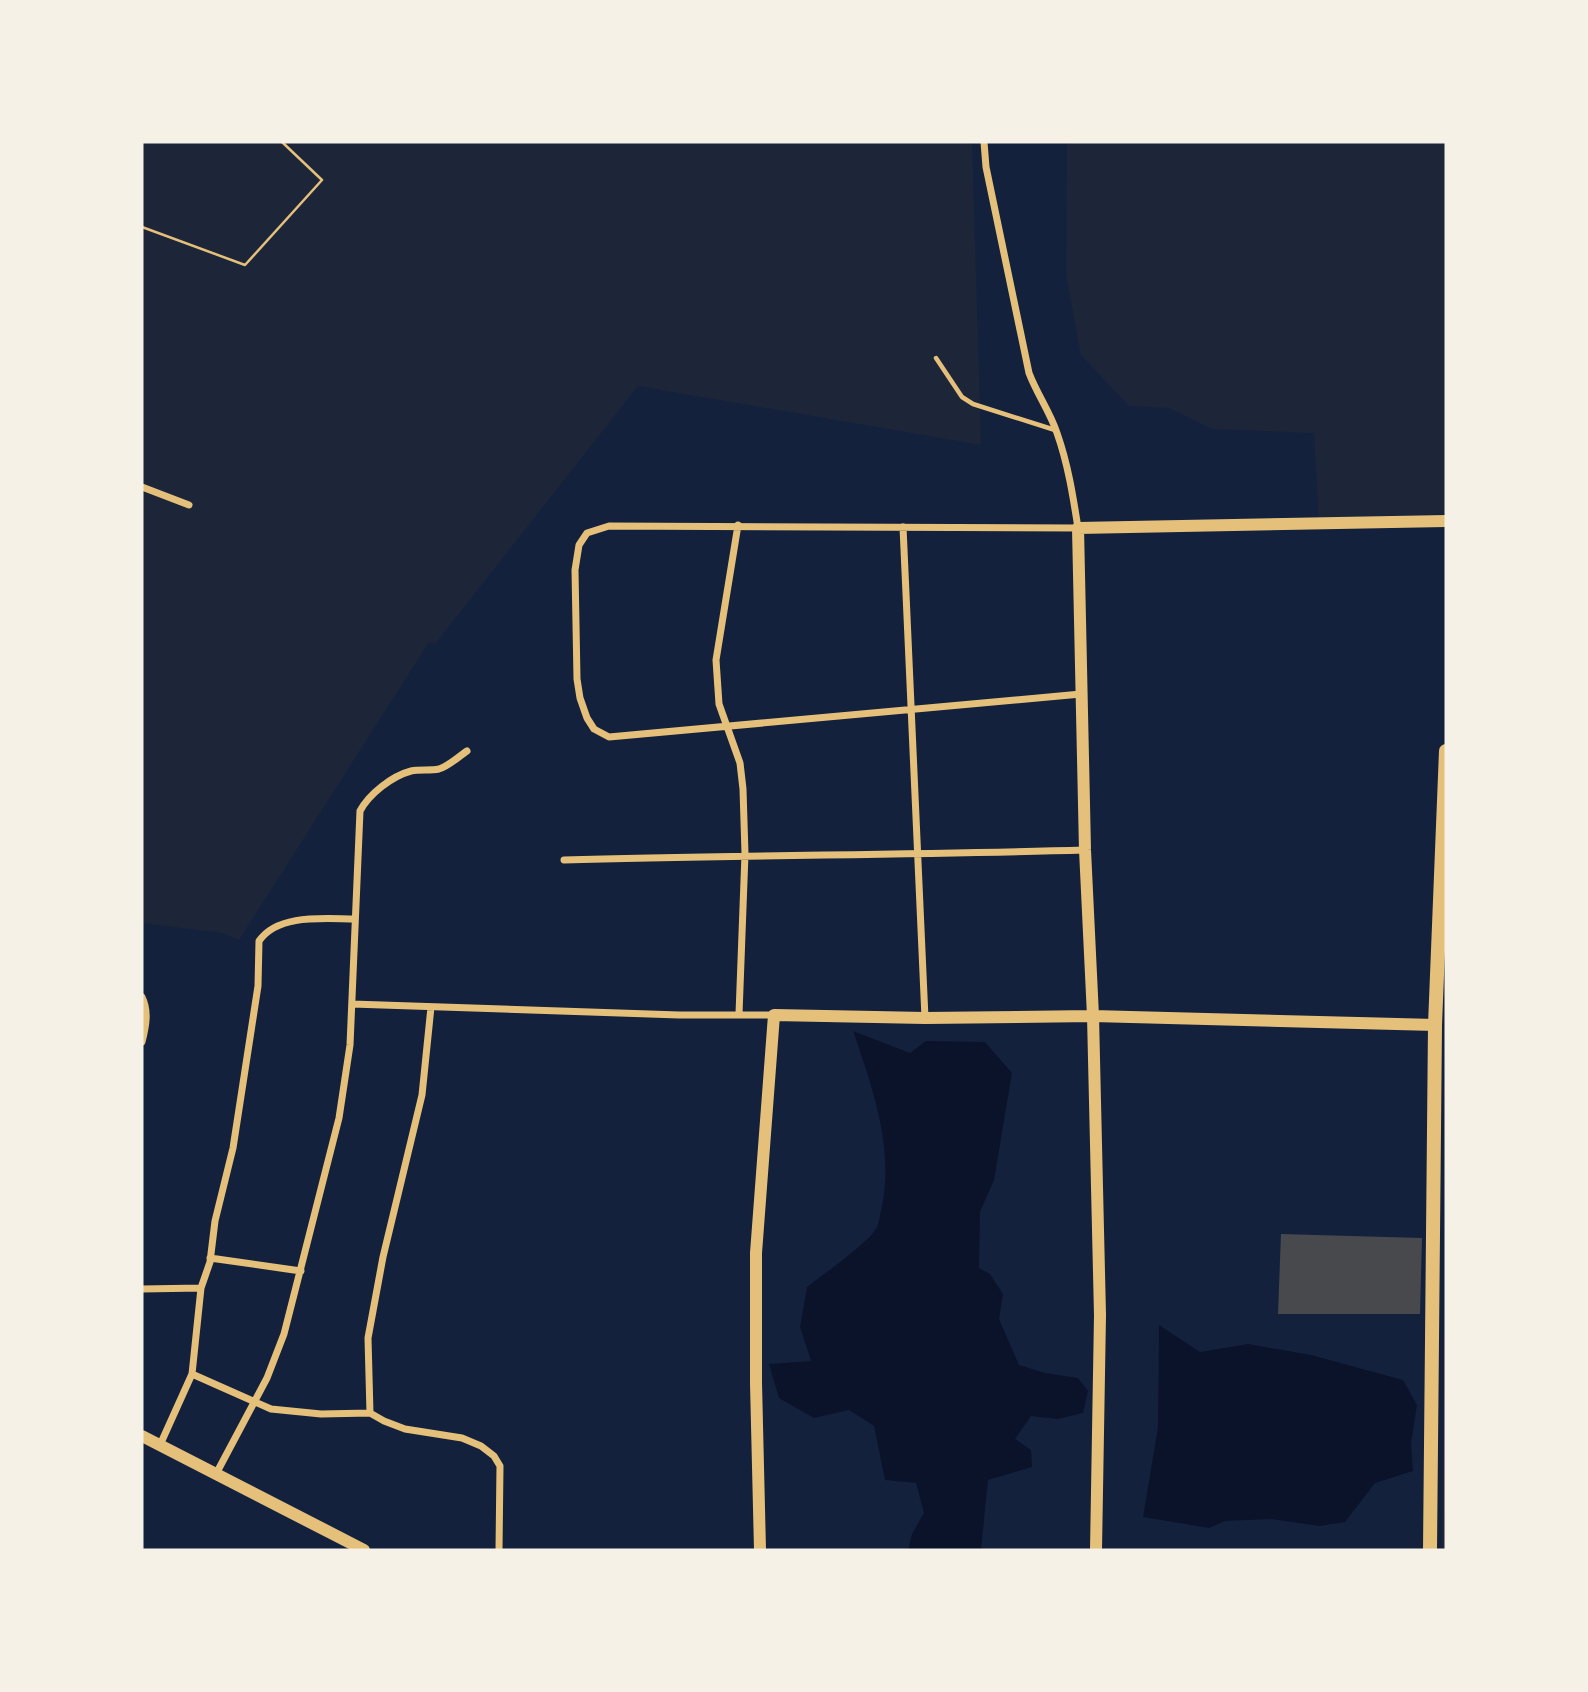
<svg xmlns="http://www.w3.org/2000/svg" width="1588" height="1692" font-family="Signika,sans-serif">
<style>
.green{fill:#1d2539}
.water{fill:#0b132b}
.building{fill:#48494c}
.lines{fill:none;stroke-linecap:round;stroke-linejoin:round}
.path{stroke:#e5c07b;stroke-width:2.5}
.service{stroke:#e5c07b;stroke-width:4.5}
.minor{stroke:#e5c07b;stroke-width:7}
.tertiary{stroke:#e5c07b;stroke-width:12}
.secondary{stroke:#e5c07b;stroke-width:12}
.primary{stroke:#e5c07b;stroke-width:14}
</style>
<rect width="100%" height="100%" fill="#14213d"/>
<path class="green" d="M 142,142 L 972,142 L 981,445 L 638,386 L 435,644 L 429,642 L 239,940 L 222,933 L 142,923 Z
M 1067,142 L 1446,142 L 1446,514 L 1319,518 L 1314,433 L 1212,429 L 1169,408 L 1129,406 L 1081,355 L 1066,275 Z
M 1446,1188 L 1446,1550 L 1442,1550 Z"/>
<path class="water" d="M 853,1031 L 910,1053 L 926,1041 L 985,1042 L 1012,1073 L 994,1180 L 980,1212 L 979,1268 L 990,1274 L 1003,1294 L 999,1319 L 1019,1365 L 1045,1373 L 1078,1378 L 1088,1391 L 1083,1413 L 1058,1419 L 1031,1416 L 1015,1439 L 1031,1450 L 1032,1467 L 988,1480 L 981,1550 L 908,1550 L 912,1534 L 924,1513 L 916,1483 L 885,1480 L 874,1426 L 849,1410 L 814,1418 L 779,1398 L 769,1364 L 811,1361 L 800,1327 L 807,1287 C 822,1275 870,1242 877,1227 C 880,1221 880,1212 882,1206 C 894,1147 872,1086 853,1031 Z
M 1159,1325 L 1200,1352 L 1248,1344 L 1311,1355 L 1403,1380 L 1417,1405 L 1411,1443 L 1413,1471 L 1375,1483 L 1345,1522 L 1319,1526 L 1271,1519 L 1225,1521 L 1209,1528 L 1143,1517 L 1158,1427 Z"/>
<path class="building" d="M 1281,1234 L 1422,1238 L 1420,1314 L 1278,1314 Z"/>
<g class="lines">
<path class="path" d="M 142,227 L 245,265 L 322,180 L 282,142"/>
<path class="service" d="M 936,358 L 962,397 L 973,404 L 1055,430"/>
<path class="minor" d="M 984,142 L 986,167 L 1029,373 C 1037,394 1050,412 1057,433 C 1068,464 1073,496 1078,528 L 609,526 L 587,533 L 579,545 L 575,570 L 577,679 L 580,698 L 587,718 L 594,729 L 609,737 L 1081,694
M 142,487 L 189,505
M 738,525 L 716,660 L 719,704 L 740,763 L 743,789 L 745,854 L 739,1014
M 903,527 L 925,1018
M 564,860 C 738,855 912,855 1085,850
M 142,997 C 149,1011 146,1026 142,1042
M 352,1004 L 679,1015 L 774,1015
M 210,1258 L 301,1271
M 142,1289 L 201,1288
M 192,1374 L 271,1409 L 321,1414 L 370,1413 L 384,1421 L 405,1429 L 462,1438 L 481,1446 L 494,1456 L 500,1466 L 499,1550
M 370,1413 L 368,1338 L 383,1257 L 422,1095 L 431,1007
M 160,1445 L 192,1374 L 201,1288 L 210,1262 L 215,1221 L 233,1148 L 258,986 L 259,941 C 278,913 326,919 355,919
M 216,1474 L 267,1378 L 284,1334 L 339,1118 L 350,1045 L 360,811 C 369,794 392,776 411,771 C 420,769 430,771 439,769 C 449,766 458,757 467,751"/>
<path class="tertiary" d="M 760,1550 L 756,1383 L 756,1253 L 774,1015 L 925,1018 L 1093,1016 L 1435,1025
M 1096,1550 L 1100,1315 L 1093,1016 L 1085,850 L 1078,528 L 1446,521"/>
<path class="secondary" d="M 142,1436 L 364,1550"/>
<path class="primary" d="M 1430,1550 L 1435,1025 L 1446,751"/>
</g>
<rect width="1588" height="1692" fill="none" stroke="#f6f1e7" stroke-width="287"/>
</svg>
